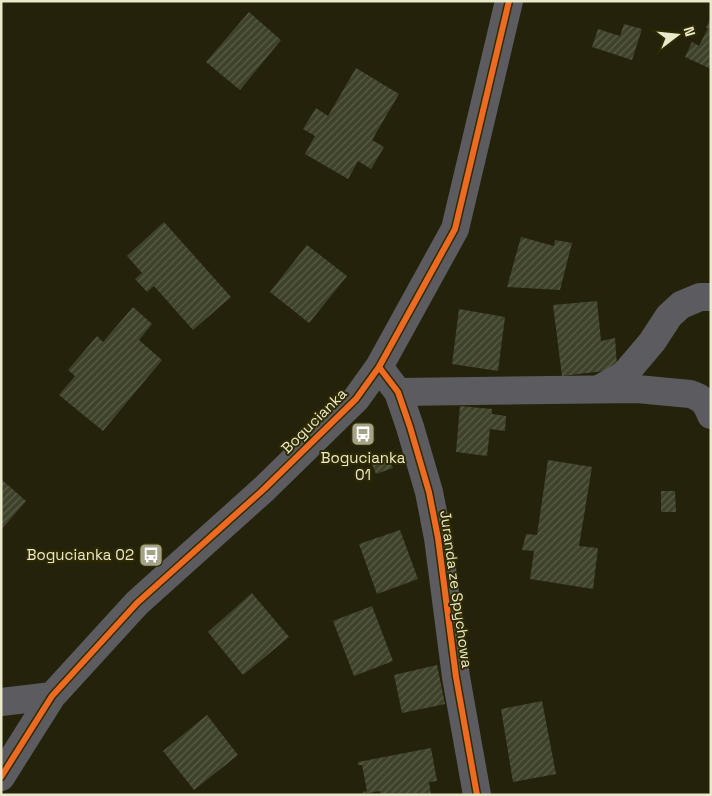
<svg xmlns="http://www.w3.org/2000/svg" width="712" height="796" font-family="'Space Grotesk',sans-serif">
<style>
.building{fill:url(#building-hatch)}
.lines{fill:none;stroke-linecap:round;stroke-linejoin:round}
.minor{stroke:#5c5b5f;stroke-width:28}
.cycleway-casing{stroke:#2f2b00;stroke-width:9}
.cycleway{stroke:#ed6a23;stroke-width:6}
.labels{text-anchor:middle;stroke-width:4;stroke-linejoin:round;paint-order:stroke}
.street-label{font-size:15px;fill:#eae9cb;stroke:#2f2b00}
.poi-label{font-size:15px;fill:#eae9cb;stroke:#2f2b00}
</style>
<defs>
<pattern id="building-hatch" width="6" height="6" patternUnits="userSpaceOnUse" patternTransform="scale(1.25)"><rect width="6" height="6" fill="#3f422b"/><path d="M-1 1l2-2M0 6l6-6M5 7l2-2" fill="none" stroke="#5b5d48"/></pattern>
</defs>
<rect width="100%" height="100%" fill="#24220a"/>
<path class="building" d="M 249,12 L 281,40 L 240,90 L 206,62 Z
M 711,17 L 711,69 L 685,57 L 692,42 L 699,46 L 708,28 L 706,28 Z
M 624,24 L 642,29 L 632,60 L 592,47 L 598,29 L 620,36 Z
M 356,68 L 399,94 L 372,140 L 384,147 L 371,169 L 358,161 L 348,179 L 305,154 L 315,136 L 303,129 L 316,108 L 328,116 Z
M 164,222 L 231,297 L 193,330 L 154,286 L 147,292 L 135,279 L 142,273 L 127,256 Z
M 521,237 L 554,246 L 555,240 L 572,243 L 560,290 L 507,287 Z
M 307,245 L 347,276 L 309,323 L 270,292 Z
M 597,301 L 601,341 L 615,338 L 617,366 L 604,371 L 562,376 L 553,305 Z
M 133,307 L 152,324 L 139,340 L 162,360 L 103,431 L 59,395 L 75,376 L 68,370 L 97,336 L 103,342 Z
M 459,309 L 505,317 L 498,371 L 452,364 Z
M 460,406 L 492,409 L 492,414 L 506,416 L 505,431 L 490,429 L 487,456 L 456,452 Z
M 388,457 L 393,468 L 376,474 L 372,464 Z
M 548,460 L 592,467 L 579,546 L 598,548 L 593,589 L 530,579 L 534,551 L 522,550 L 526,534 L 537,535 Z
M 1,479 L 26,501 L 1,530 Z
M 661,491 L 675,491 L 676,512 L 661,512 Z
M 400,530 L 418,579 L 377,594 L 359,544 Z
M 252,593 L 289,637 L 243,675 L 208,632 Z
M 372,606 L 393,661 L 354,676 L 333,621 Z
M 437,665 L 445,704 L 402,713 L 394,675 Z
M 542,701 L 556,774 L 513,782 L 501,709 Z
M 207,715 L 238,755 L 194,790 L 163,751 Z
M 431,748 L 437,781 L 429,782 L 431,795 L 380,795 L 380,791 L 363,794 L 363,792 L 367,791 L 362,765 L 358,765 L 358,762 Z"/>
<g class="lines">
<path class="minor" d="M 379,367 L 398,392 L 410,427 L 429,492 L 438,538 L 456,677 L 477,795
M 599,389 L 624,375 L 652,342 L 669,316 L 681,305 L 700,297 L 711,297
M 398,392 L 637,389 L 690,394 C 703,398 706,403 711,415
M 1,702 L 52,696
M 1,777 L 52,696 L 137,603 L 264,489 L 356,399 L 379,367 L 455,229 L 509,1"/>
<g class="cycleway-casing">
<path id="cycleway" d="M 379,367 L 398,392 L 410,427 L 429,492 L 438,538 L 456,677 L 477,795
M 1,777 L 52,696 L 137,603 L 264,489 L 356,399 L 379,367 L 455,229 L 509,1"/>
</g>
<use href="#cycleway" class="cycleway"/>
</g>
<defs>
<g id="bus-square" transform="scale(1.25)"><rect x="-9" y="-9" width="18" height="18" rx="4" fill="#a5a387" stroke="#2f2b00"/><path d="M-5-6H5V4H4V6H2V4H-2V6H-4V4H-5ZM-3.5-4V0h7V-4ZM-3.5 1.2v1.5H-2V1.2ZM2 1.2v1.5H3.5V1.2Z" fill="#fff"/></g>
</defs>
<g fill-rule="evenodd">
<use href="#bus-square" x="363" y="434"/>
<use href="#bus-square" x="151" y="555"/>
</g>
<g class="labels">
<g class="street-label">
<text transform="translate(314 421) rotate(-45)" y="5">Bogucianka</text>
<text transform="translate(456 589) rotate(82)" y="5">Juranda ze Spychowa</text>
</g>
<g class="poi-label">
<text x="363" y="463">Bogucianka<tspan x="363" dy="17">01</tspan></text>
<text x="134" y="560" text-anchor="end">Bogucianka 02</text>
</g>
</g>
<rect width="712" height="796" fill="none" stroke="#eae9cb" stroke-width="5"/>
<g transform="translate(677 35) rotate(74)" stroke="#2f2b00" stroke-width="4" paint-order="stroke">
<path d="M0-4L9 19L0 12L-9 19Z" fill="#eae9cb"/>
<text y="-8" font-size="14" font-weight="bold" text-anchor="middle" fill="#eae9cb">N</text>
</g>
</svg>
